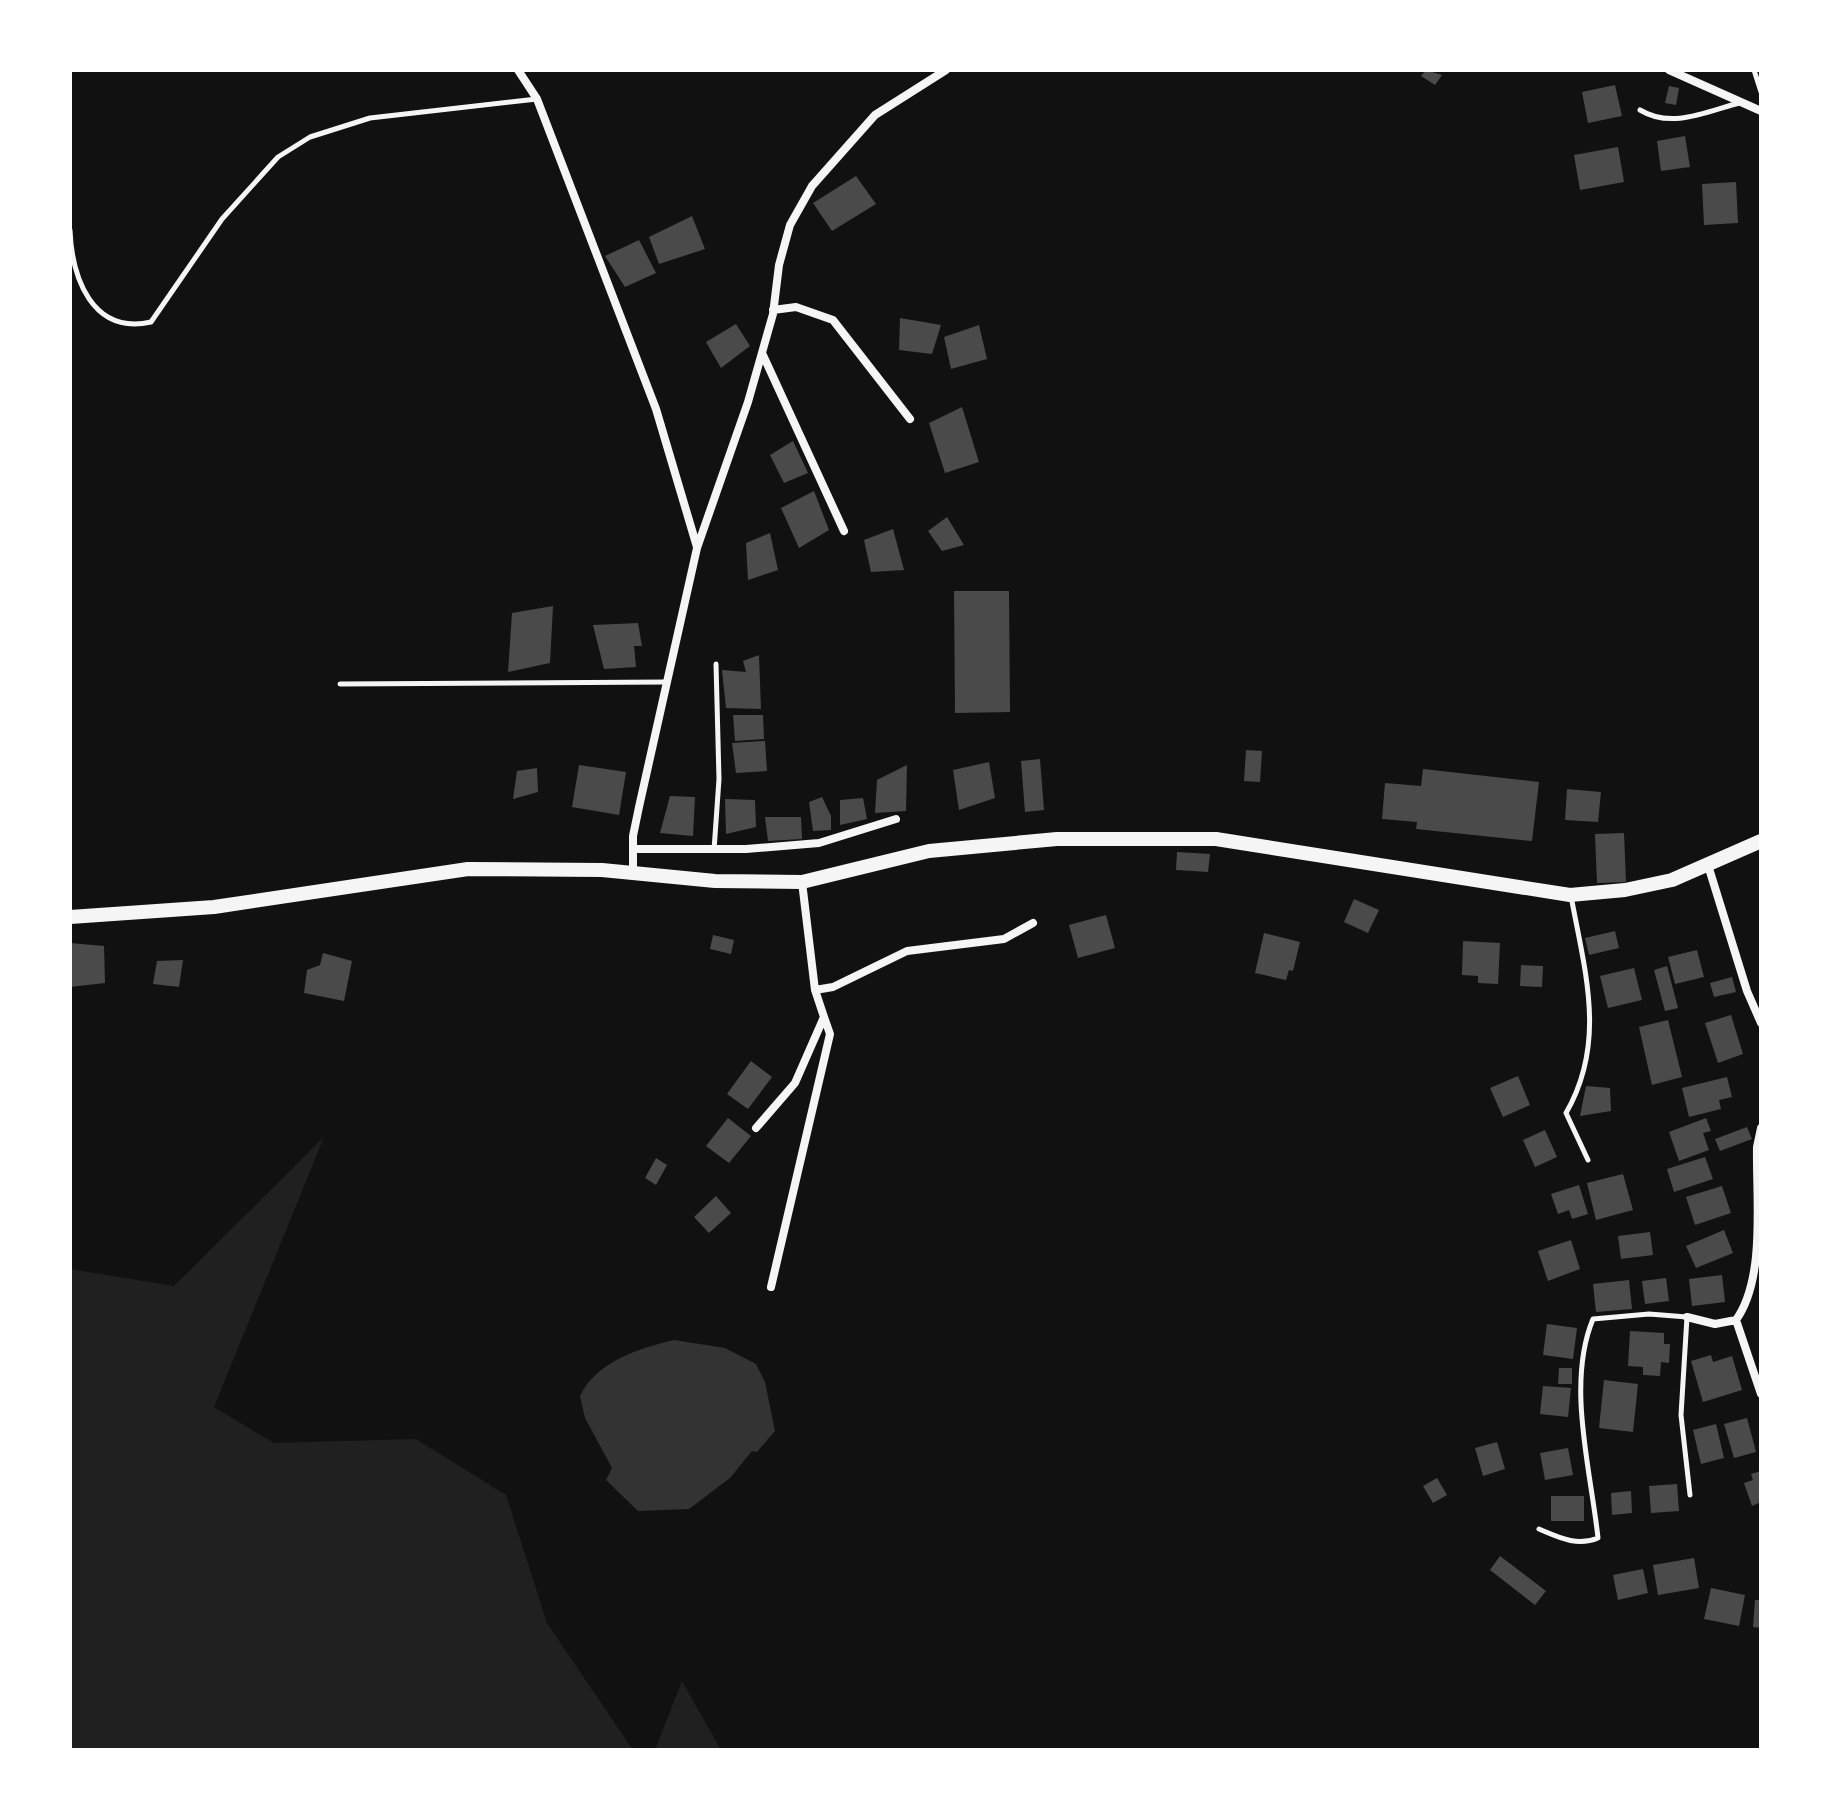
<svg xmlns="http://www.w3.org/2000/svg" width="1831" height="1820" font-family="'Sofia Sans Condensed',sans-serif">
<style>
.green{fill:#202020}
.water{fill:#333}
.building{fill:#4a4a4a}
.lines{fill:none;stroke-linecap:round;stroke-linejoin:round}
.service{stroke:#f5f5f5;stroke-width:5}
.minor{stroke:#f5f5f5;stroke-width:8}
.tertiary{stroke:#f5f5f5;stroke-width:14}
</style>
<rect width="100%" height="100%" fill="#111"/>
<path class="green" d="M 324,1137 L 214,1407 L 274,1443 L 416,1439 L 506,1495 L 547,1623 L 633,1750 L 70,1750 L 70,1269 L 174,1286 Z
M 682,1681 L 721,1750 L 655,1750 Z"/>
<path class="water" d="M 674,1340 L 725,1348 L 756,1364 L 765,1382 L 775,1431 L 757,1452 L 752,1451 L 730,1478 L 689,1509 L 638,1511 L 606,1480 L 612,1468 L 585,1418 L 580,1396 C 597,1361 640,1348 674,1340 Z"/>
<path class="building" d="M 1426,70 L 1442,75 L 1435,85 L 1421,76 Z
M 1615,85 L 1622,116 L 1588,123 L 1582,92 Z
M 1669,86 L 1679,88 L 1676,105 L 1665,103 Z
M 1685,136 L 1690,167 L 1661,171 L 1657,141 Z
M 1618,147 L 1624,182 L 1580,190 L 1574,155 Z
M 856,176 L 876,204 L 832,231 L 813,203 Z
M 1736,182 L 1738,223 L 1704,225 L 1702,184 Z
M 692,216 L 705,249 L 659,264 L 649,237 Z
M 639,240 L 656,273 L 625,287 L 605,256 Z
M 900,318 L 941,325 L 932,354 L 899,350 Z
M 736,324 L 750,346 L 721,368 L 706,342 Z
M 979,325 L 987,359 L 951,369 L 944,337 Z
M 962,407 L 979,462 L 945,473 L 929,423 Z
M 793,441 L 808,473 L 784,483 L 770,455 Z
M 814,491 L 829,530 L 799,548 L 781,508 Z
M 947,517 L 964,545 L 942,551 L 928,531 Z
M 893,529 L 904,570 L 871,572 L 864,540 Z
M 770,533 L 778,570 L 748,580 L 746,543 Z
M 954,591 L 1009,591 L 1010,712 L 955,713 Z
M 553,606 L 550,663 L 508,672 L 512,613 Z
M 638,623 L 642,646 L 634,646 L 636,667 L 604,669 L 593,625 Z
M 759,655 L 761,709 L 726,708 L 722,670 L 746,672 L 743,661 Z
M 733,715 L 763,715 L 764,739 L 735,741 Z
M 765,741 L 767,771 L 736,773 L 732,743 Z
M 1246,750 L 1262,751 L 1260,782 L 1244,781 Z
M 1040,759 L 1044,810 L 1025,812 L 1021,761 Z
M 989,762 L 995,798 L 959,810 L 953,770 Z
M 579,765 L 626,772 L 619,815 L 572,807 Z
M 907,765 L 906,811 L 875,813 L 877,780 Z
M 537,768 L 538,792 L 513,799 L 517,771 Z
M 1423,769 L 1539,782 L 1532,841 L 1416,829 L 1417,822 L 1382,819 L 1385,783 L 1421,786 Z
M 1567,789 L 1601,792 L 1598,822 L 1565,820 Z
M 670,796 L 695,797 L 693,836 L 660,833 Z
M 822,797 L 831,816 L 831,830 L 813,831 L 809,802 Z
M 863,798 L 867,819 L 840,825 L 840,800 Z
M 725,799 L 755,800 L 756,827 L 726,834 Z
M 765,817 L 801,817 L 802,839 L 768,841 Z
M 1624,833 L 1626,882 L 1597,883 L 1595,834 Z
M 1177,852 L 1210,854 L 1208,872 L 1176,870 Z
M 1354,899 L 1379,910 L 1368,933 L 1344,922 Z
M 1106,915 L 1115,948 L 1078,958 L 1069,925 Z
M 1615,931 L 1619,948 L 1589,955 L 1585,938 Z
M 1264,933 L 1300,942 L 1293,971 L 1289,970 L 1286,980 L 1255,973 Z
M 713,935 L 734,940 L 731,954 L 710,949 Z
M 1463,941 L 1500,943 L 1498,984 L 1478,983 L 1478,976 L 1462,975 Z
M 70,943 L 104,946 L 105,983 L 70,987 Z
M 1697,950 L 1704,977 L 1675,984 L 1668,957 Z
M 323,953 L 352,961 L 344,1001 L 304,993 L 307,970 L 320,965 Z
M 183,960 L 179,987 L 153,984 L 157,961 Z
M 1521,965 L 1543,966 L 1542,987 L 1520,986 Z
M 1667,966 L 1678,1008 L 1665,1011 L 1654,970 Z
M 1634,968 L 1642,1000 L 1608,1008 L 1600,976 Z
M 1732,977 L 1736,992 L 1714,997 L 1710,983 Z
M 1731,1015 L 1743,1054 L 1718,1063 L 1705,1023 Z
M 1668,1020 L 1682,1077 L 1652,1085 L 1639,1027 Z
M 751,1061 L 772,1077 L 748,1109 L 727,1094 Z
M 1518,1076 L 1530,1105 L 1503,1117 L 1490,1088 Z
M 1727,1077 L 1732,1097 L 1719,1100 L 1721,1109 L 1689,1117 L 1682,1088 Z
M 1586,1086 L 1610,1088 L 1611,1111 L 1580,1116 Z
M 728,1118 L 751,1136 L 729,1163 L 706,1146 Z
M 1706,1118 L 1711,1131 L 1703,1133 L 1709,1150 L 1679,1161 L 1669,1132 Z
M 1747,1127 L 1752,1139 L 1720,1151 L 1715,1139 Z
M 1545,1130 L 1557,1157 L 1535,1167 L 1523,1140 Z
M 1705,1157 L 1713,1179 L 1674,1192 L 1667,1169 Z
M 656,1158 L 667,1165 L 656,1185 L 645,1178 Z
M 1623,1174 L 1633,1210 L 1596,1220 L 1587,1183 Z
M 1579,1185 L 1588,1214 L 1572,1219 L 1569,1210 L 1558,1214 L 1551,1194 Z
M 1722,1186 L 1731,1213 L 1695,1225 L 1686,1197 Z
M 716,1196 L 731,1213 L 709,1233 L 694,1217 Z
M 1724,1230 L 1733,1253 L 1696,1268 L 1686,1246 Z
M 1650,1232 L 1653,1255 L 1621,1259 L 1618,1236 Z
M 1571,1240 L 1580,1269 L 1548,1281 L 1538,1251 Z
M 1722,1275 L 1725,1302 L 1692,1306 L 1689,1279 Z
M 1666,1278 L 1669,1301 L 1645,1304 L 1642,1281 Z
M 1629,1280 L 1632,1309 L 1596,1312 L 1593,1284 Z
M 1547,1324 L 1577,1328 L 1573,1359 L 1543,1355 Z
M 1630,1331 L 1664,1333 L 1664,1344 L 1670,1344 L 1669,1363 L 1661,1362 L 1660,1376 L 1643,1375 L 1643,1367 L 1628,1366 Z
M 1711,1355 L 1713,1362 L 1732,1356 L 1742,1390 L 1703,1402 L 1691,1361 Z
M 1559,1368 L 1572,1368 L 1572,1384 L 1558,1384 Z
M 1604,1380 L 1638,1384 L 1633,1432 L 1599,1428 Z
M 1543,1386 L 1571,1388 L 1568,1417 L 1540,1414 Z
M 1747,1418 L 1756,1452 L 1734,1458 L 1724,1424 Z
M 1716,1424 L 1724,1458 L 1701,1464 L 1693,1430 Z
M 1497,1442 L 1505,1469 L 1483,1476 L 1475,1448 Z
M 1568,1448 L 1573,1475 L 1545,1480 L 1540,1453 Z
M 1761,1471 L 1761,1502 L 1752,1506 L 1744,1483 L 1753,1480 L 1751,1474 Z
M 1437,1478 L 1447,1495 L 1433,1503 L 1423,1486 Z
M 1677,1484 L 1679,1511 L 1651,1513 L 1649,1486 Z
M 1631,1491 L 1632,1513 L 1612,1515 L 1611,1493 Z
M 1551,1496 L 1584,1496 L 1584,1521 L 1551,1521 Z
M 1500,1556 L 1546,1591 L 1535,1605 L 1490,1570 Z
M 1694,1558 L 1699,1588 L 1658,1595 L 1653,1565 Z
M 1643,1569 L 1648,1593 L 1618,1600 L 1613,1575 Z
M 1711,1588 L 1745,1595 L 1739,1626 L 1704,1619 Z
M 1755,1600 L 1761,1600 L 1761,1628 L 1753,1627 Z"/>
<g class="lines">
<path class="service" d="M 1754,70 L 1761,92
M 1640,110 C 1671,129 1706,112 1739,103
M 70,230 C 72,278 92,335 151,322 L 222,219 L 278,157 L 310,137 L 370,118 L 537,99
M 340,684 L 667,682
M 714,850 L 719,779 L 716,664
M 1571,896 C 1585,972 1607,1042 1566,1113 L 1588,1160
M 1539,1529 C 1558,1537 1577,1547 1598,1538 C 1591,1471 1566,1384 1593,1319 L 1649,1314 L 1687,1317 L 1681,1415 L 1690,1495"/>
<path class="minor" d="M 518,70 L 537,99 L 656,409 L 697,547
M 1669,70 L 1761,111
M 773,310 L 796,307 L 833,320 L 910,419
M 762,353 L 844,531
M 634,849 L 746,849 L 819,843 L 896,819
M 1707,862 L 1747,991 L 1761,1023
M 633,873 L 633,836 L 639,807 L 697,548 L 748,402 L 773,314 L 779,265 L 790,225 L 812,186 L 875,115 L 946,70
M 815,990 L 833,987 L 907,951 L 1004,939 L 1033,923
M 756,1128 L 795,1083 L 824,1017 L 815,990 L 802,882
M 771,1287 L 830,1034 L 824,1017
M 1687,1317 L 1715,1324 L 1736,1320
M 1736,1320 C 1766,1278 1756,1199 1757,1147 L 1761,1128
M 1736,1320 L 1761,1394"/>
<path class="tertiary" d="M 70,917 L 214,907 L 468,869 L 602,870 L 715,881 L 802,882 L 929,851 L 1057,839 L 1216,839 L 1570,895 L 1625,890 L 1672,880 L 1761,841"/>
</g>
<rect width="1831" height="1820" fill="none" stroke="#ffffff" stroke-width="144"/>
</svg>
